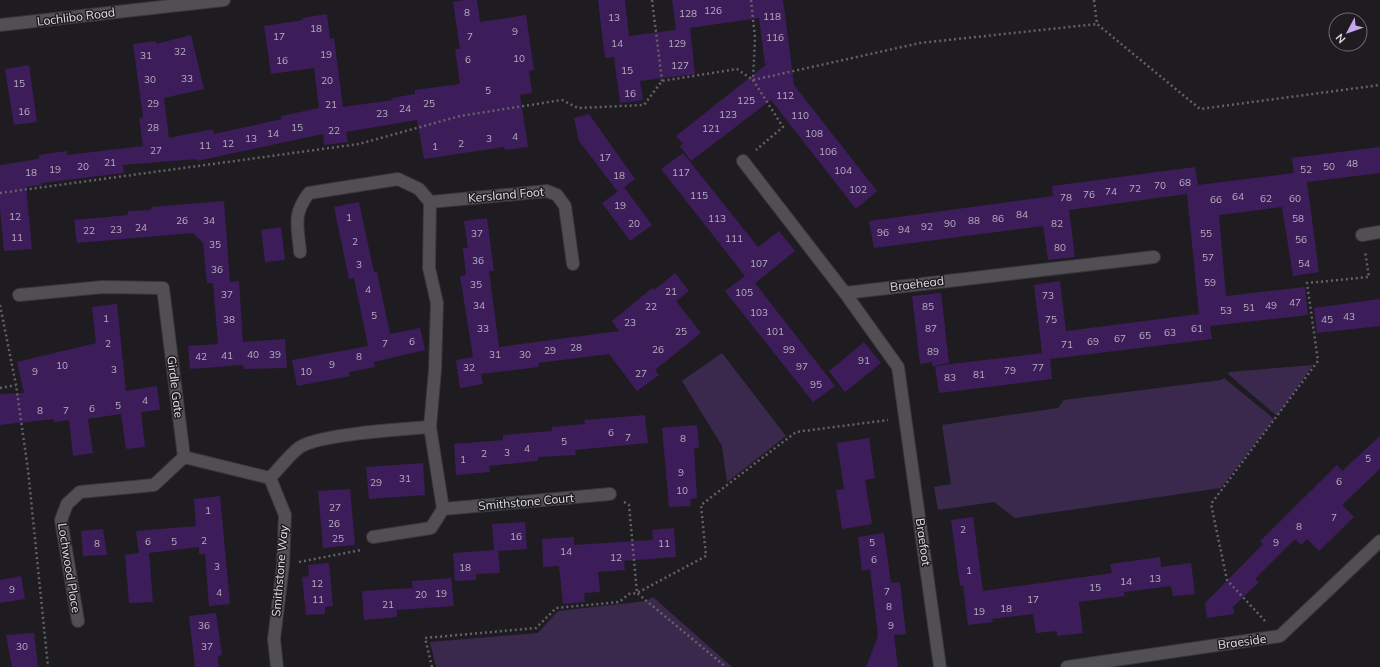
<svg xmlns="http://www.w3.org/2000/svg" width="1380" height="667" font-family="Mulish,sans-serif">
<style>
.green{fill:#3a294d}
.building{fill:#3c1d59}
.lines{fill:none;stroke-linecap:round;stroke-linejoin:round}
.minor-casing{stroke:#38373a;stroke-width:14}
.path{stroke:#646266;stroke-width:2.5;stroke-dasharray:2 3;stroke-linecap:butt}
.minor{stroke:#514e54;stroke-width:12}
.labels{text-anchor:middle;stroke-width:3;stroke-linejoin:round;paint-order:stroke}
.number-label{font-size:10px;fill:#b7aec0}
.street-label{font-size:12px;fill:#e0dfe2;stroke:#1e1c21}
</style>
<rect width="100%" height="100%" fill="#1e1c21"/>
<path class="green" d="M 722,353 L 786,436 L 727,482 L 722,446 L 682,381 Z
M 1313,365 L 1277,416 L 1228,374 L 1229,372 Z
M 1224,378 L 1274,419 L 1221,488 L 1015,518 L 994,502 L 938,510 L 934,487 L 951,484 L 942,425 L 1058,408 L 1064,400 L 1221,380 Z
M 653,597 L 732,667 L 436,667 L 430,642 L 538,633 L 558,611 L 646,601 Z"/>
<path class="building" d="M 465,0 L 477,0 L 480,22 L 526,15 L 534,70 L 529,71 L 532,93 L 520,95 L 528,147 L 505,150 L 504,147 L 424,159 L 417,120 L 346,132 L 348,142 L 324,145 L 323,134 L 197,161 L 197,159 L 123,165 L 124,173 L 42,183 L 42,185 L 26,187 L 32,249 L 4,251 L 0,209 L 0,165 L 39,159 L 39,155 L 67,151 L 67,155 L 143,146 L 139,118 L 143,117 L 133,44 L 156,41 L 156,44 L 191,35 L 204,89 L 164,98 L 169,138 L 213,129 L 214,134 L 282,119 L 281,116 L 319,108 L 314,68 L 271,74 L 264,26 L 303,20 L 302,18 L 327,14 L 330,39 L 334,38 L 343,107 L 393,100 L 392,98 L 415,94 L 415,90 L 460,84 L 455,49 L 460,49 L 453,2 Z
M 598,0 L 625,0 L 629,36 L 690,28 L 695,74 L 640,81 L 643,100 L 620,103 L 614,57 L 605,58 Z
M 672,0 L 783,0 L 794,85 L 877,191 L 856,209 L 771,100 L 691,161 L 680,146 L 683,144 L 676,136 L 768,63 L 765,64 L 759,18 L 676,30 Z
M 29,65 L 37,122 L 14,125 L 5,69 Z
M 589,114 L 635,179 L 624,187 L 652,225 L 630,241 L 602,203 L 624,187 L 618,192 L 579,141 L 574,118 Z
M 1380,147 L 1380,173 L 1307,182 L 1319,272 L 1293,276 L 1282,207 L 1219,215 L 1226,296 L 1305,287 L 1308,315 L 1210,326 L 1212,339 L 1050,359 L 1052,379 L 939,393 L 935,366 L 1042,353 L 1034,285 L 1060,281 L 1066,331 L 1199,314 L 1187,194 L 1069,210 L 1075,257 L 1048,260 L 1043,226 L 874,248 L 869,221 L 1053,196 L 1052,186 L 1195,167 L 1198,185 L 1294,173 L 1292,158 Z
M 683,153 L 758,247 L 779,231 L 795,251 L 755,283 L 835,386 L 813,402 L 725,291 L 745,276 L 661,169 Z
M 224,201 L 230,282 L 239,281 L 243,342 L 285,339 L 287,368 L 244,369 L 243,365 L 190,369 L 188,346 L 218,344 L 213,283 L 207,283 L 203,243 L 193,233 L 77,243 L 74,220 L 128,215 L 128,211 L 151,210 L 151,207 Z
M 359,202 L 374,272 L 377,272 L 390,334 L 420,328 L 425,350 L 374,362 L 375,367 L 349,372 L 350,376 L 297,386 L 292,360 L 368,346 L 354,278 L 349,279 L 334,207 Z
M 487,218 L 494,271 L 489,271 L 499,347 L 619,331 L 612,321 L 652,288 L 654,290 L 675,273 L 689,291 L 676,301 L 701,333 L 655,370 L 659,375 L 637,391 L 609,354 L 538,363 L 539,367 L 481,374 L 483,384 L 460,388 L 456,360 L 473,357 L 460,276 L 466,275 L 463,248 L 468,248 L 464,221 Z
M 281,227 L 285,260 L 265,262 L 261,230 Z
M 941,293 L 949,363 L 932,366 L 932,362 L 920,364 L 912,296 Z
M 1380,299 L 1380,326 L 1317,333 L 1314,308 Z
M 117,304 L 126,391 L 157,386 L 160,410 L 141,412 L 145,447 L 126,449 L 121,414 L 88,419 L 93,453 L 73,456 L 69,420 L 54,422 L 54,419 L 0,425 L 0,394 L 24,393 L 17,362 L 96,343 L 92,307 Z
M 864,342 L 881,363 L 845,392 L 829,371 Z
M 645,415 L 648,443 L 575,450 L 576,455 L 538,457 L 538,461 L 489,466 L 490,472 L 456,475 L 454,444 L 503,440 L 503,435 L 552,431 L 552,427 L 585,424 L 584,420 Z
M 697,425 L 699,448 L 694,448 L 697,498 L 690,499 L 691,506 L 669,507 L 662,428 Z
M 1380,436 L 1380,469 L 1342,505 L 1354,517 L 1319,551 L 1307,539 L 1301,545 L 1295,539 L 1255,579 L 1259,582 L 1233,607 L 1234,614 L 1207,618 L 1205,603 L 1263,544 L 1260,541 L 1337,465 L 1342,471 Z
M 869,438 L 875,478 L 865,480 L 872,524 L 842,529 L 836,490 L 844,489 L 837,443 Z
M 423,463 L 425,495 L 369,499 L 366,467 Z
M 350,489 L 355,545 L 323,548 L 318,491 Z
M 220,496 L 230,604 L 209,606 L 205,554 L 199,554 L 199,547 L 149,553 L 153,602 L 129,603 L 125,555 L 139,553 L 136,531 L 196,526 L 194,499 Z
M 973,517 L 983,591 L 1112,573 L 1110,564 L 1160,557 L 1161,567 L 1191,563 L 1195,594 L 1173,596 L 1171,586 L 1124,592 L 1125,596 L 1079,602 L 1083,633 L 1057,636 L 1057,631 L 1036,633 L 1033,614 L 992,619 L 993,622 L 968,625 L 963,586 L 960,586 L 951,520 Z
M 525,522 L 527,549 L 498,551 L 500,573 L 476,574 L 476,580 L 455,581 L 453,553 L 494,550 L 492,524 Z
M 674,528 L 676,557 L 624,561 L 625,570 L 598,572 L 600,592 L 584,593 L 585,602 L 563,604 L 559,566 L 543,567 L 542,539 L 574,537 L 574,545 L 653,540 L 652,530 Z
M 103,529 L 107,555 L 83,556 L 81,531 Z
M 884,533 L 891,583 L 900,582 L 906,634 L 894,635 L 898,667 L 866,667 L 878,636 L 870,569 L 862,571 L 858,537 Z
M 329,563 L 333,606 L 325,607 L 325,614 L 306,615 L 302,577 L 309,576 L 308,565 Z
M 21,576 L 25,599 L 0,603 L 0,580 Z
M 451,578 L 454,606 L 397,610 L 397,617 L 364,620 L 362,591 L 413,588 L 412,581 Z
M 216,613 L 222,655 L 218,656 L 219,667 L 195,667 L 189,616 Z
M 34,633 L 38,667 L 12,667 L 6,635 Z"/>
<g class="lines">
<g class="minor-casing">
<path id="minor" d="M 0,25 L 224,0
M 743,161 L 845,293 L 1154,257
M 430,202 L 547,191 L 557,195 L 565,206 L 573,264
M 1362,235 L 1380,232
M 300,252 C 298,226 292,215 309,193 L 398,179 L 419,189 L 430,202
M 845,293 L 898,367 L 940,667
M 19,295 L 103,287 L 163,288 L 184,457 L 270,478
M 270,478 C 279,469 289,455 300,447 C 320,434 403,429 430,427 L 435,370 L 437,303 L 429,268 L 430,202
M 270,478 L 285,515 L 283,565 L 274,639 L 277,667
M 443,509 L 610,494
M 373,537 L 431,528 L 443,509 L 430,427
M 78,621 L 61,520 L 67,504 L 80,492 L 154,485 L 184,457
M 1067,667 L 1280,636 L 1380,541"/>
</g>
<path class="path" d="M 652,0 L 662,81
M 751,0 L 755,38 L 753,80 L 783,127 L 756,150
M 1094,0 L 1097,24 L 1200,109 L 1380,85
M 0,193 L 359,144 L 460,116 L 562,100 L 578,108 L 644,105 L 662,81 L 737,69 L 753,80 L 920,43 L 1097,24
M 0,305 L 16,385 L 28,470 L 48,667
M 0,388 L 16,385
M 624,502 L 629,505 L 637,593 L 726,667
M 299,562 L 361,550
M 1265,621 L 1227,580 L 1211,504 L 1318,361 L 1307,283 L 1369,277 L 1365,251
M 432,667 L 425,638 L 536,628 L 556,608 L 619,602 L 629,594 L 637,593 L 706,556 L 701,505 L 796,432 L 888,420"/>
<use href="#minor" class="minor"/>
</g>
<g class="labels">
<g class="number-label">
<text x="713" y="14">126</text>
<text x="467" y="16">8</text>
<text x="688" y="17">128</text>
<text x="772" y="20">118</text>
<text x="614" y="21">13</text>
<text x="316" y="32">18</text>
<text x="515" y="35">9</text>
<text x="279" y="40">17</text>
<text x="470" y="40">7</text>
<text x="775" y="41">116</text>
<text x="617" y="47">14</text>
<text x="677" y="47">129</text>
<text x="180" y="55">32</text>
<text x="326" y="58">19</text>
<text x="146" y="59">31</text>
<text x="519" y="62">10</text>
<text x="468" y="63">6</text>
<text x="282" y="64">16</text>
<text x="680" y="69">127</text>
<text x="627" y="74">15</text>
<text x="187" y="82">33</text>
<text x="150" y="83">30</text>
<text x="327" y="84">20</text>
<text x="19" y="87">15</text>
<text x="488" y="94">5</text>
<text x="630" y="97">16</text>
<text x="785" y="99">112</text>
<text x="746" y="104">125</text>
<text x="153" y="107">29</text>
<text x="429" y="107">25</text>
<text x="331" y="108">21</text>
<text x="405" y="112">24</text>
<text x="24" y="115">16</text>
<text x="382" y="117">23</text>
<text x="728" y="118">123</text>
<text x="800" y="119">110</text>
<text x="153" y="131">28</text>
<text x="297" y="131">15</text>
<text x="711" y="132">121</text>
<text x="334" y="134">22</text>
<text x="273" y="137">14</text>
<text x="814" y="137">108</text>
<text x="515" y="140">4</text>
<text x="251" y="142">13</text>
<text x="489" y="142">3</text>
<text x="228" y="147">12</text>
<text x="461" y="147">2</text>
<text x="205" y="149">11</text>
<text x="435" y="150">1</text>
<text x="156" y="154">27</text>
<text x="828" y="155">106</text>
<text x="605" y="161">17</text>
<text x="110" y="166">21</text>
<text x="1352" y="167">48</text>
<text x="83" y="170">20</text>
<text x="1329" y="170">50</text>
<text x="55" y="173">19</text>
<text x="1306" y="173">52</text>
<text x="843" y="174">104</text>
<text x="31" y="176">18</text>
<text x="681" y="176">117</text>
<text x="619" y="179">18</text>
<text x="1185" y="186">68</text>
<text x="1160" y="189">70</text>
<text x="1135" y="192">72</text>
<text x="858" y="193">102</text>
<text x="1111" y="195">74</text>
<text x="1089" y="198">76</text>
<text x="699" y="199">115</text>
<text x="1238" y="200">64</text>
<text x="1066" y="201">78</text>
<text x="1266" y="202">62</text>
<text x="1295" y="202">60</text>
<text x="1216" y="203">66</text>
<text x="620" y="209">19</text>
<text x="1022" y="218">84</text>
<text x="15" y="220">12</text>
<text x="349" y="221">1</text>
<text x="717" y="222">113</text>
<text x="998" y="222">86</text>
<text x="1298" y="222">58</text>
<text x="182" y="224">26</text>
<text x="209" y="224">34</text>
<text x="974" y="224">88</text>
<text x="634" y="227">20</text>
<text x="950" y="227">90</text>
<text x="1057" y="227">82</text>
<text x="927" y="230">92</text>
<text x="141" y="231">24</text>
<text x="116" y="233">23</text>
<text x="904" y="233">94</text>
<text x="89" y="234">22</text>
<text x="883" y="236">96</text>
<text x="477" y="237">37</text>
<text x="1206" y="237">55</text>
<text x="17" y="241">11</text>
<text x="734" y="242">111</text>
<text x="1301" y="243">56</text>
<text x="355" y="245">2</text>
<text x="215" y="248">35</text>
<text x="1060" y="251">80</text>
<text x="1208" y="261">57</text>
<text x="478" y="264">36</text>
<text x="759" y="267">107</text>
<text x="1304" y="267">54</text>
<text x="359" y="268">3</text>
<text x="217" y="273">36</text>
<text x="1210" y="286">59</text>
<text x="476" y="288">35</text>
<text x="368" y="293">4</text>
<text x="671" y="295">21</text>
<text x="744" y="296">105</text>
<text x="227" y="298">37</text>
<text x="1048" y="299">73</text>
<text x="1295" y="306">47</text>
<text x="479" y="309">34</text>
<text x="1271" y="309">49</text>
<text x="651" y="310">22</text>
<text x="928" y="310">85</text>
<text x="1249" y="311">51</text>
<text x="1226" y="314">53</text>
<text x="759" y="316">103</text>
<text x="374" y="319">5</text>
<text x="1349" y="320">43</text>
<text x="106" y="322">1</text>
<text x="229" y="323">38</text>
<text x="1051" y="323">75</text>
<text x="1327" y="323">45</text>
<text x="630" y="326">23</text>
<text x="483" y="332">33</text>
<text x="931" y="332">87</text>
<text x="1197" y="332">61</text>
<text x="681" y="335">25</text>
<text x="775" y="335">101</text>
<text x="1170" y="336">63</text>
<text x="1145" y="339">65</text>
<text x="1120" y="342">67</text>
<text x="412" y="345">6</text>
<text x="1093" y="345">69</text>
<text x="108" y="347">2</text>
<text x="385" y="347">7</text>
<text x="1067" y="348">71</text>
<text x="576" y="351">28</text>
<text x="658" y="353">26</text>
<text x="789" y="353">99</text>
<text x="550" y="354">29</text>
<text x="933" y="355">89</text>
<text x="253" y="358">40</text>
<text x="275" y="358">39</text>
<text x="495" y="358">31</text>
<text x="525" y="358">30</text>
<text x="227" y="359">41</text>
<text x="201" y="360">42</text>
<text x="359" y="360">8</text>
<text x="864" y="364">91</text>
<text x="332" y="368">9</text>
<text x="62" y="369">10</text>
<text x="802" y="370">97</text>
<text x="469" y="371">32</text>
<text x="1038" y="371">77</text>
<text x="114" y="373">3</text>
<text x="1010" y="374">79</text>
<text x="35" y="375">9</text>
<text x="306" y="375">10</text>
<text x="641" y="377">27</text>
<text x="979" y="378">81</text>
<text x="950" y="381">83</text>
<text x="816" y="388">95</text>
<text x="145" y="404">4</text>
<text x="118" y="409">5</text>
<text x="92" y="412">6</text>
<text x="40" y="414">8</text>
<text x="66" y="414">7</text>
<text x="611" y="436">6</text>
<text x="628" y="441">7</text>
<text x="683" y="442">8</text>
<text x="564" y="445">5</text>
<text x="527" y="452">4</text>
<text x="507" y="456">3</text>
<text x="484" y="457">2</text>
<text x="1368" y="462">5</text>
<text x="463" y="463">1</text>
<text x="681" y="476">9</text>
<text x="405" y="482">31</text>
<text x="1339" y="485">6</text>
<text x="376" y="486">29</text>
<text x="682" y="494">10</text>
<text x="335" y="511">27</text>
<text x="208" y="514">1</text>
<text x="1334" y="521">7</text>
<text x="334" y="527">26</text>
<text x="1299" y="530">8</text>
<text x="963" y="533">2</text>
<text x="516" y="540">16</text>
<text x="338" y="542">25</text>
<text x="204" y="544">2</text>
<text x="148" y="545">6</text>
<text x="174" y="545">5</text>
<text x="872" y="546">5</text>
<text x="1276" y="546">9</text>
<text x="97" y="547">8</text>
<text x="664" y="547">11</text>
<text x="566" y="555">14</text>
<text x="616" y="561">12</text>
<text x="874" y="563">6</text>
<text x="217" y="570">3</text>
<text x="465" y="571">18</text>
<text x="969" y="574">1</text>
<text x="1155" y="582">13</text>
<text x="1126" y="585">14</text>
<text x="317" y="587">12</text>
<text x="1095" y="591">15</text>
<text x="12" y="593">9</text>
<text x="887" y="595">7</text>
<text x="219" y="596">4</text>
<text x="441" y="597">19</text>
<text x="421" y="598">20</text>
<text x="318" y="603">11</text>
<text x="1033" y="603">17</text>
<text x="388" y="608">21</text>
<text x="889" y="610">8</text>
<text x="1006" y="612">18</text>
<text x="979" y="615">19</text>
<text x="204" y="629">36</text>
<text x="891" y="629">9</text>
<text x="22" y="650">30</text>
<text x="207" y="650">37</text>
</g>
<g class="street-label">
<text transform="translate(76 17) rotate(-7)" y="4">Lochlibo Road</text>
<text transform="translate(506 195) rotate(-5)" y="4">Kersland Foot</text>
<text transform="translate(917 284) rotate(-7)" y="4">Braehead</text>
<text transform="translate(175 387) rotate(83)" y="4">Girdle Gate</text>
<text transform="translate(526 502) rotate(-5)" y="4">Smithstone Court</text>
<text transform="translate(923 542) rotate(82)" y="4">Braefoot</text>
<text transform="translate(69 568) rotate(81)" y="4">Lochwood Place</text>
<text transform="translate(280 571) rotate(-85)" y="4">Smithstone Way</text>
<text transform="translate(1242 642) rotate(-8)" y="4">Braeside</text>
</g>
</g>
<g transform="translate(1348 32) rotate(229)"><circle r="19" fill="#1e1c21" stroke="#6c6a6e"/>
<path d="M0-3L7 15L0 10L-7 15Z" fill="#c7a6ef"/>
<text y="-6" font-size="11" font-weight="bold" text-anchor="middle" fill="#e0dfe2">N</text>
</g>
</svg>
